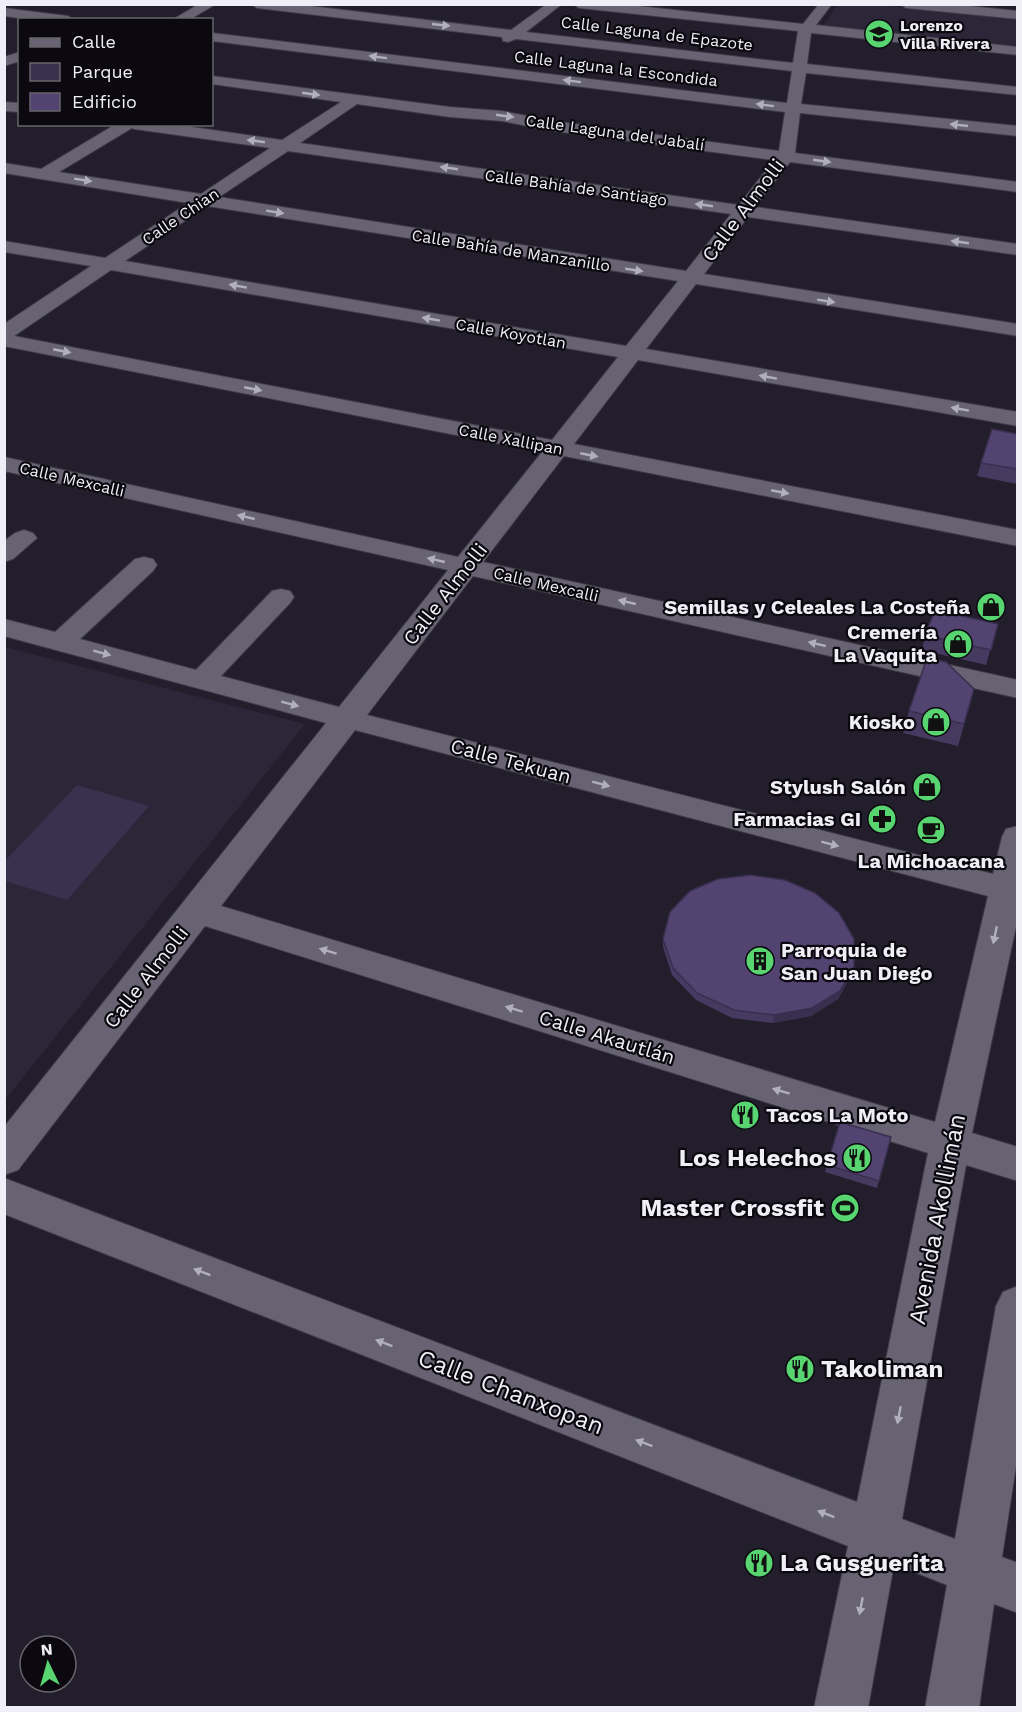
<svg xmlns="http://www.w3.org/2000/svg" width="1022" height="1712" font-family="'Work Sans',sans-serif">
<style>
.built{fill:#2c2639}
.green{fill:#3a314f}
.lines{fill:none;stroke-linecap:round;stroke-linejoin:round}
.minor-casing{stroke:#3d3b45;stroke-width:2}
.minor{fill:#676373;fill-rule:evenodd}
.wall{fill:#473a61}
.shaded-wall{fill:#392f4f}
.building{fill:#524371;stroke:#392f4f;stroke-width:1.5}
.oneway{fill:#b2afbc}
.labels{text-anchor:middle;stroke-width:4.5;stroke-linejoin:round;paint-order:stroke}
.far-poi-label{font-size:16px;font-weight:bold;fill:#f0eef7;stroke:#0b090f;text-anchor:start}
.far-street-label{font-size:16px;fill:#f0eef7;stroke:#0b090f}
.street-label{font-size:20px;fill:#f0eef7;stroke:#0b090f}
.poi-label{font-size:20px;font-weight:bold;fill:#f0eef7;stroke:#0b090f;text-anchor:end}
.near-poi-label{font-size:24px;font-weight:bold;fill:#f0eef7;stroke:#0b090f;text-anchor:end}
.near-street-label{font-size:24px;fill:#f0eef7;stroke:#0b090f}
</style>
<rect width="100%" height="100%" fill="#221e2b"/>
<path class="built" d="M 838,4 L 880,5 L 1017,19 L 1017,46 L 823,26 Z
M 5,647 L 305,724 L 5,1100 Z"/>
<path class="green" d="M 77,785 L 149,806 L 67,900 L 5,881 L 5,861 Z"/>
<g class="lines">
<g class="minor-casing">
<path id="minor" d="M 199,4 L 216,4 L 189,20 L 172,20 Z
M 251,4 L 294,4 L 511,30 L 547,4 L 562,4 L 526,32 L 793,63 L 798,31 L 579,8 L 573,4 L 620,4 L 803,24 L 819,4 L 832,4 L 816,25 L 1018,47 L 1018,55 L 811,33 L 807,64 L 1018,87 L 1018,95 L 806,73 L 801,104 L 1018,126 L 1018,136 L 800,113 L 795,153 L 1018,182 L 1018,192 L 790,162 L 755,207 L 1018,244 L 1018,255 L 748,217 L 704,274 L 1018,324 L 1018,336 L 696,284 L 646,349 L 1018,412 L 1018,426 L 638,360 L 574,444 L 1018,530 L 1018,546 L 564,456 L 483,562 L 1018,680 L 1018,698 L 473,576 L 367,715 L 993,874 L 1002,837 L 1006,829 L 1018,826 L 1018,917 L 972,1133 L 1018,1147 L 1018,1181 L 966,1165 L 902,1519 L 955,1539 L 996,1306 L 1003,1292 L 1018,1286 L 1018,1453 L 1002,1557 L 1018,1563 L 1018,1613 L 994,1604 L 979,1708 L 925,1708 L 947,1585 L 894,1564 L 868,1708 L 814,1708 L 848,1546 L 4,1214 L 4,1178 L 857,1502 L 928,1153 L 205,926 L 18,1170 L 4,1175 L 4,1127 L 326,723 L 4,636 L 4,619 L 55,632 L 135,559 L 144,557 L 153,559 L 157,565 L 153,571 L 80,639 L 196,670 L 272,591 L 281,589 L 290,591 L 294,597 L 290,603 L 221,676 L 339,707 L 448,570 L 4,471 L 4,457 L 458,557 L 542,452 L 4,346 L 4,324 L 91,266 L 4,252 L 4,241 L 105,258 L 188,203 L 4,173 L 4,163 L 41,169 L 116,124 L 171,124 L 282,140 L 341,102 L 212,84 L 212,76 L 450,107 L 502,111 L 553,121 L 779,151 L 785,112 L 212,41 L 212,33 L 787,103 L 792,71 L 516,39 L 508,42 L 503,41 L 502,37 L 257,8 ZM 357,104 L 450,117 L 502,121 L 553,131 L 774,160 L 739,205 L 300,143 ZM 132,128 L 134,129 L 270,148 L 201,194 L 59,172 ZM 288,151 L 731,214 L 686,271 L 219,197 ZM 207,206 L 678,281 L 626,346 L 125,261 ZM 111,270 L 618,357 L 552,440 L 14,336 ZM 355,730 L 988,896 L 935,1122 L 221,906 Z
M 900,4 L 950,4 L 1018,11 L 1018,19 L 906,8 Z
M 4,8 L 68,16 L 74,20 L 33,20 L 4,16 Z
M 20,52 L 20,61 L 4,66 L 4,57 Z
M 4,102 L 20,103 L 20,112 L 4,111 Z
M 24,530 L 33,533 L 37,538 L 13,559 L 4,562 L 4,541 L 15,533 Z"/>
</g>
<use href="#minor" class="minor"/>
</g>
<path class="wall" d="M 1017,434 L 1017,484 L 977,476 L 981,463 Z
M 998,624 L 986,665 L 922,650 L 925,635 Z
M 974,689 L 958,746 L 903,733 L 909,711 Z
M 663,939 L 852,974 L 838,999 L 811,1016 L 773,1023 L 732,1018 L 696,1000 L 672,975 L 663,947 Z
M 840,1122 L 879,1181 L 877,1188 L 825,1172 Z"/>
<path class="shaded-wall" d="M 854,967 L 852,974 L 838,999 L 811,1016 L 773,1023 L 774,1015 Z"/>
<path class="building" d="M 992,429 L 1017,434 L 1017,469 L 981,463 Z
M 935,610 L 998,624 L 991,650 L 925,635 Z
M 927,658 L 946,662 L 974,689 L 964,724 L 909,711 Z
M 750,875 L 785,880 L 815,893 L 839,913 L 854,939 L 854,967 L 840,991 L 812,1008 L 774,1015 L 734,1010 L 697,993 L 673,968 L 663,939 L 670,912 L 690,891 L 718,879 Z
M 840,1122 L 891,1137 L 879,1181 L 827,1165 Z"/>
<defs><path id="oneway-solid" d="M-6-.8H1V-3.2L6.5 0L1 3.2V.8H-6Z" transform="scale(1.5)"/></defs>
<g class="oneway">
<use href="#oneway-solid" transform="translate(441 25) rotate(6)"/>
<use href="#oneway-solid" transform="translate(378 57) rotate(-173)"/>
<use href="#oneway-solid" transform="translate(572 81) rotate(-173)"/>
<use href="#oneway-solid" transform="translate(311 94) rotate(8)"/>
<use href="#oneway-solid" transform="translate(765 105) rotate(-173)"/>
<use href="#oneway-solid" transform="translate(505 116) rotate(8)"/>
<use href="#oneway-solid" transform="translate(959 125) rotate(-174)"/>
<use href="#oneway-solid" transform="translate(256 141) rotate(-172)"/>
<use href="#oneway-solid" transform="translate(822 161) rotate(8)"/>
<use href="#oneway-solid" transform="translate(449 168) rotate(-172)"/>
<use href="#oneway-solid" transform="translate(83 180) rotate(9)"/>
<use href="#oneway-solid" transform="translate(704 205) rotate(-172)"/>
<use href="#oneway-solid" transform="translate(275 212) rotate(9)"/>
<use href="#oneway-solid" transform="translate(960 242) rotate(-172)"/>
<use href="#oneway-solid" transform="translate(634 270) rotate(9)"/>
<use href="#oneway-solid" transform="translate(238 286) rotate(-170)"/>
<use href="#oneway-solid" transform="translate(826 301) rotate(9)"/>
<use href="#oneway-solid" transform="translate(431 319) rotate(-170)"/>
<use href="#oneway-solid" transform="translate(62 351) rotate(11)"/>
<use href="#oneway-solid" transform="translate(768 377) rotate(-170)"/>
<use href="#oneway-solid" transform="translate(253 389) rotate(11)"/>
<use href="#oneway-solid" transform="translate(960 409) rotate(-170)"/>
<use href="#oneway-solid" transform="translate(589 455) rotate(11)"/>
<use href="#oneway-solid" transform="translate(780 492) rotate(11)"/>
<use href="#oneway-solid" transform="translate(246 517) rotate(-167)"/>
<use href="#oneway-solid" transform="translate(436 560) rotate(-167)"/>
<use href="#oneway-solid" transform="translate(627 602) rotate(-167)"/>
<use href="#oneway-solid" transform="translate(817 644) rotate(-167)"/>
<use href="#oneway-solid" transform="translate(102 653) rotate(15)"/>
<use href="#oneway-solid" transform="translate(290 704) rotate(15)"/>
<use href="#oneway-solid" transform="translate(601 784) rotate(15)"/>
<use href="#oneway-solid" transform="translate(830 844) rotate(15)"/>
<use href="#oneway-solid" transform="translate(995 935) rotate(102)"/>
<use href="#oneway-solid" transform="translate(328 951) rotate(-163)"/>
<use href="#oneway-solid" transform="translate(514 1009) rotate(-163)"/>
<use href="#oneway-solid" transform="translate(781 1091) rotate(-163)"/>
<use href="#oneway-solid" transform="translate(202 1272) rotate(-159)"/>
<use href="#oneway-solid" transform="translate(384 1343) rotate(-159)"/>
<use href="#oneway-solid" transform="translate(899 1415) rotate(101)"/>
<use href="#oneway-solid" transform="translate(644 1443) rotate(-159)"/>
<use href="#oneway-solid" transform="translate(826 1514) rotate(-159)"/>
<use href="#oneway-solid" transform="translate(861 1606) rotate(101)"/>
</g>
<defs>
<g id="school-disc" transform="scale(1.5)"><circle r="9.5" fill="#58d570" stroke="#0b090f"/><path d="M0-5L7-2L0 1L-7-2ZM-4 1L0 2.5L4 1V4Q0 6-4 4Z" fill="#111"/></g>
<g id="shop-disc" transform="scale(1.5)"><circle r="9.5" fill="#58d570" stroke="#0b090f"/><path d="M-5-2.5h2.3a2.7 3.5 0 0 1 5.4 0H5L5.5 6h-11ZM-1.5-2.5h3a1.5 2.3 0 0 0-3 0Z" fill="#111"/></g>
<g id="pharmacy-disc" transform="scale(1.5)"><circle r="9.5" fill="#58d570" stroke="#0b090f"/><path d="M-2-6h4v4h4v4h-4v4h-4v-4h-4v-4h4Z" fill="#111"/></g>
<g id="cafe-disc" transform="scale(1.5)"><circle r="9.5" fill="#58d570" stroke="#0b090f"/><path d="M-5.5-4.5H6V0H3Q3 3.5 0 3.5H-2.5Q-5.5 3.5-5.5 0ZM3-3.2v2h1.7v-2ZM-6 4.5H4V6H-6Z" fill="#111"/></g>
<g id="building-disc" transform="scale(1.5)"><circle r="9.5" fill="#58d570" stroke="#0b090f"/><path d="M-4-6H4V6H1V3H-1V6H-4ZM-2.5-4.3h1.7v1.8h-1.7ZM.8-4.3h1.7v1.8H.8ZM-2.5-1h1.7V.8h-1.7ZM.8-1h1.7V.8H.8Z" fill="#111"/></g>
<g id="restaurant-disc" transform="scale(1.5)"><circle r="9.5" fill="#58d570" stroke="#0b090f"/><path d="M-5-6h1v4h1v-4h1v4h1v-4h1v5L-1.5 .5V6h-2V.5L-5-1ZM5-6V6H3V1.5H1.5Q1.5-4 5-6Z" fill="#111"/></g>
<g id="stadium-disc" transform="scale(1.5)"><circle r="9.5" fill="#58d570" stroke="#0b090f"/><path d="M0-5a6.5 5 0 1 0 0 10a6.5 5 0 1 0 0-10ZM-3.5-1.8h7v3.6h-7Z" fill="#111"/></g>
</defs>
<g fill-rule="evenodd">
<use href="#school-disc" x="879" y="34"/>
<use href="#shop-disc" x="991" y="607"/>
<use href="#shop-disc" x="958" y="644"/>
<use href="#shop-disc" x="936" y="722"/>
<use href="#shop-disc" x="927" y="787"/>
<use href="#pharmacy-disc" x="882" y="819"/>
<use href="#cafe-disc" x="931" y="830"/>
<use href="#building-disc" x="760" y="961"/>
<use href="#restaurant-disc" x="745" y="1115"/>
<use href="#restaurant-disc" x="857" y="1158"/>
<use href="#stadium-disc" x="845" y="1208"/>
<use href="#restaurant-disc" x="800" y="1369"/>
<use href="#restaurant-disc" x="759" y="1563"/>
</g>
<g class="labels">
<g class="far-poi-label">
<text x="900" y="31">Lorenzo<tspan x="900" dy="18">Villa Rivera</tspan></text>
</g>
<g class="far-street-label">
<text transform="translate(657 33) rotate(7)" y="6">Calle Laguna de Epazote</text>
<text transform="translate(616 68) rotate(7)" y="6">Calle Laguna la Escondida</text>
<text transform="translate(615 132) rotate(8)" y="6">Calle Laguna del Jabalí</text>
<text transform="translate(576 187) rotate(8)" y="6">Calle Bahía de Santiago</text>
<text transform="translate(180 216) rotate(-34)" y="6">Calle Chian</text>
<text transform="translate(511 250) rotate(9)" y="6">Calle Bahía de Manzanillo</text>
<text transform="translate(511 333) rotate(10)" y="6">Calle Koyotlan</text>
<text transform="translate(511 439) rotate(11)" y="6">Calle Xallipan</text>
<text transform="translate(72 479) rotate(13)" y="6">Calle Mexcalli</text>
<text transform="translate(546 584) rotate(13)" y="6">Calle Mexcalli</text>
</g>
<g class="street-label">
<text transform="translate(743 210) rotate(-53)" y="7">Calle Almolli</text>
<text transform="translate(445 594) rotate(-52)" y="7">Calle Almolli</text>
<text transform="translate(511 761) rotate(15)" y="7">Calle Tekuan</text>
<text transform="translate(146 977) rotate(-52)" y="7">Calle Almolli</text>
<text transform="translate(607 1037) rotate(17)" y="7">Calle Akautlán</text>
</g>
<g class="poi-label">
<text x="970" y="614">Semillas y Celeales La Costeña</text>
<text x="937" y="639">Cremería<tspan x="937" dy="23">La Vaquita</tspan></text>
<text x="915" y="729">Kiosko</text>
<text x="906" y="794">Stylush Salón</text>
<text x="861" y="826">Farmacias GI</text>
<text x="931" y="868" text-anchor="middle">La Michoacana</text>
<text x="781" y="957" text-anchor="start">Parroquia de<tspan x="781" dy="23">San Juan Diego</tspan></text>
<text x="766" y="1122" text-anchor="start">Tacos La Moto</text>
</g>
<g class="near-poi-label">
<text x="836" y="1166">Los Helechos</text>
<text x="824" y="1216">Master Crossfit</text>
<text x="821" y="1377" text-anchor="start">Takoliman</text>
<text x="780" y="1571" text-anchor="start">La Gusguerita</text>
</g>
<g class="near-street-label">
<text transform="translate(937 1219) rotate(-79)" y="8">Avenida Akollimán</text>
<text transform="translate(511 1392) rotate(21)" y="8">Calle Chanxopan</text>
</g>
</g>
<rect width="1022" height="1712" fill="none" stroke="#f0eef7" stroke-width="12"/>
<rect x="18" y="18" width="195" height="108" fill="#0b090f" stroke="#67656c" stroke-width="1.5"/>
<rect x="30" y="38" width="30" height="9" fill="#676373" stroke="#67656c" stroke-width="1.5"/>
<text x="72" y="48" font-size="18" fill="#f0eef7">Calle</text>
<rect x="30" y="63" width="30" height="18" fill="#3a314f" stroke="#67656c" stroke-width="1.5"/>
<text x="72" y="78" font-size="18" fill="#f0eef7">Parque</text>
<rect x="30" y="93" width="30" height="18" fill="#524371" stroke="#67656c" stroke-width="1.5"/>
<text x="72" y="108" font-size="18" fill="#f0eef7">Edificio</text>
<g transform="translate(48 1664) rotate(355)"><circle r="28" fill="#0b090f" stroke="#67656c" stroke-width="1.5"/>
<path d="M0-4.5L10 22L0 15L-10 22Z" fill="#58d570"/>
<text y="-9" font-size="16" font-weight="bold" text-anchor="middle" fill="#f0eef7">N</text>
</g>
</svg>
